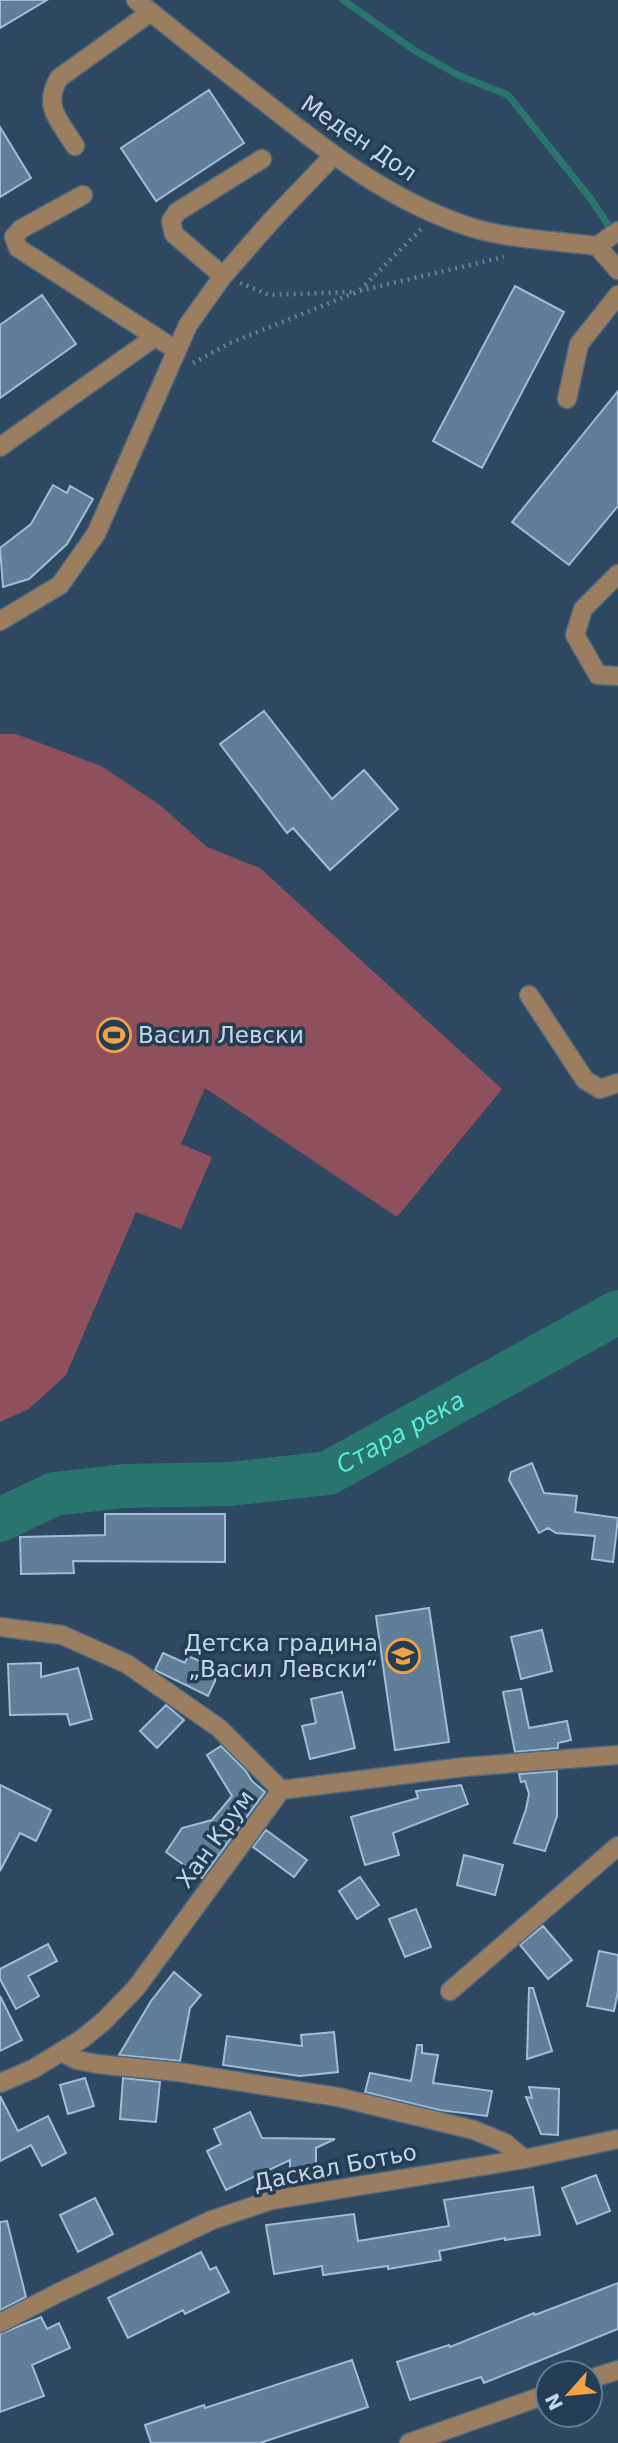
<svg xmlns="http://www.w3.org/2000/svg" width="618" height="2443" font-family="'DejaVu Sans',sans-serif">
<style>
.green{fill:#8f505d}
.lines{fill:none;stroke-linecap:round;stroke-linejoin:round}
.stream{stroke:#28756e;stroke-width:7}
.river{stroke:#28756e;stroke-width:44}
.building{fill:#617d98;stroke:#9ebdd9;stroke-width:2}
.minor-casing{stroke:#4f677d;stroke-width:21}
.path{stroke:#687f93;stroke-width:4.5;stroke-dasharray:2 5;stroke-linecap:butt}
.minor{stroke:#9b7e60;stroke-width:18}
.labels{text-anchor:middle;stroke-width:7;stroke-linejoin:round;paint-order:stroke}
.street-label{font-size:23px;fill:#c6d6e4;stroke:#233d54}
.poi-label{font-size:23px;fill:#c6d6e4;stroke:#233d54;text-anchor:start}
.water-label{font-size:24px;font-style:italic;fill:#5cebde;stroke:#233d54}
</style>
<rect width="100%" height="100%" fill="#2d4860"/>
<path class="green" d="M 0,734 L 16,734 L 101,766 L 160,805 L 207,847 L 260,868 L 502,1089 L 397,1217 L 205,1088 L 181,1144 L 212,1157 L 181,1229 L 136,1212 L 66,1375 L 29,1409 L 0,1422 Z"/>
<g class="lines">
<path class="stream" d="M 343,0 L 414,50 L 458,75 L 508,95 L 591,199 L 614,234"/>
<path class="river" id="s1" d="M 0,1520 L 54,1494 L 124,1486 L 230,1484 L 328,1473 L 618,1312"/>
</g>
<path class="building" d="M 0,0 L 47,0 L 0,28 Z
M 209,90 L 244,143 L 156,201 L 121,148 Z
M 0,127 L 31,178 L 0,197 Z
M 515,286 L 564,312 L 482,468 L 433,441 Z
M 42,295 L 76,344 L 0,398 L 0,325 Z
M 618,391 L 618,506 L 569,565 L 512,522 Z
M 53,485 L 67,493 L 70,486 L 93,499 L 67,544 L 29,579 L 3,587 L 0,548 L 31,524 Z
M 264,711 L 332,799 L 364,770 L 398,809 L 330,870 L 293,828 L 287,833 L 220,744 Z
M 532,1463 L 544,1493 L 577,1496 L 575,1512 L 618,1518 L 613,1562 L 592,1559 L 595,1536 L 556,1533 L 548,1528 L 539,1533 L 509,1480 L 511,1472 Z
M 105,1514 L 225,1514 L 225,1562 L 73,1561 L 74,1573 L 21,1574 L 20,1537 L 105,1535 Z
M 429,1608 L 449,1742 L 395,1750 L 376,1616 Z
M 542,1630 L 552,1671 L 521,1679 L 511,1637 Z
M 163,1653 L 185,1663 L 188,1656 L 216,1668 L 215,1681 L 208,1696 L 155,1670 Z
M 41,1663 L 41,1677 L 78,1668 L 92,1719 L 70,1725 L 67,1714 L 10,1715 L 8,1664 Z
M 521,1689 L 529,1728 L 567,1721 L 571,1740 L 558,1743 L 558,1748 L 515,1752 L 503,1692 Z
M 342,1692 L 355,1748 L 310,1759 L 302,1726 L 316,1723 L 311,1699 Z
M 166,1705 L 184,1720 L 157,1748 L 140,1731 Z
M 221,1746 L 245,1770 L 252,1781 L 265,1792 L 202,1878 L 166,1852 L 182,1828 L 212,1820 L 232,1796 L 207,1755 Z
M 557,1771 L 557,1816 L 545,1851 L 514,1843 L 526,1809 L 529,1794 L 525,1781 L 521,1782 L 519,1774 Z
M 0,1785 L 51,1810 L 36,1841 L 20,1833 L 0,1871 Z
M 461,1785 L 468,1804 L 393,1833 L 399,1855 L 365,1865 L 351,1817 L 418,1798 L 416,1791 Z
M 266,1830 L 307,1860 L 294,1877 L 253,1847 Z
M 464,1855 L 503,1865 L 495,1895 L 457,1885 Z
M 360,1877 L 379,1905 L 357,1919 L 339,1891 Z
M 416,1909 L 431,1947 L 405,1957 L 389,1919 Z
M 543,1926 L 572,1960 L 548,1979 L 520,1945 Z
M 48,1944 L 57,1961 L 28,1976 L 39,1996 L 16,2009 L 0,1979 L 0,1969 Z
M 599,1951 L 618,1955 L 618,1991 L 614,2011 L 587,2006 Z
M 174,1972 L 201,1995 L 190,2008 L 180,2061 L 119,2055 L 151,2001 Z
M 529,1988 L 533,1988 L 552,2051 L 527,2059 Z
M 0,1996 L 22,2040 L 0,2051 Z
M 334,2032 L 338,2072 L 300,2076 L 223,2065 L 227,2036 L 302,2046 L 301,2035 Z
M 417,2045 L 422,2045 L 422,2053 L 438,2055 L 433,2083 L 492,2091 L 487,2116 L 439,2110 L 365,2092 L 370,2073 L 411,2081 Z
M 85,2078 L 94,2106 L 68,2114 L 60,2085 Z
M 123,2078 L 160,2082 L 156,2122 L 120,2119 Z
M 529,2087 L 559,2089 L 558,2135 L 541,2134 L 526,2097 L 532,2098 Z
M 0,2096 L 18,2131 L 48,2116 L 66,2153 L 42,2166 L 31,2145 L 0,2161 Z
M 250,2112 L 262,2138 L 335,2139 L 316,2148 L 316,2173 L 290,2173 L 290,2160 L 226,2190 L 207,2151 L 221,2144 L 214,2129 Z
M 596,2175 L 610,2211 L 577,2224 L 562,2188 Z
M 533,2187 L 540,2235 L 505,2240 L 505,2238 L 439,2251 L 441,2260 L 388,2269 L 388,2266 L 323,2275 L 322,2266 L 274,2274 L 266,2225 L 354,2214 L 358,2241 L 449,2226 L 444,2200 Z
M 95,2198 L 113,2234 L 78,2252 L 60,2215 Z
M 7,2221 L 26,2297 L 0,2310 L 0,2222 Z
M 201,2252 L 210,2270 L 216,2267 L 229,2292 L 185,2314 L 183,2310 L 128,2338 L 108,2298 Z
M 618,2283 L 618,2329 L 484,2383 L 481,2377 L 410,2400 L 397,2362 L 449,2345 L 450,2347 L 534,2313 L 535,2315 Z
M 41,2317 L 47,2329 L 59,2323 L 70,2348 L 32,2365 L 44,2396 L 0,2412 L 0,2334 Z
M 352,2360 L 368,2407 L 260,2443 L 151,2443 L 145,2425 L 204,2405 L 205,2408 Z"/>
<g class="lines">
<g class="minor-casing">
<path id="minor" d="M 136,0 C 179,35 222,69 266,103 C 329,153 392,202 470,227 C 506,239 559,241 597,246 L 618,270
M 75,146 C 60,121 42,107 59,78 L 151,12
M 83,195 L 21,229 L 14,237 L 18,248 L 176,350
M 597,246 L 618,231
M 223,276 L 174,234 L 171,221 L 177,212 L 262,159
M 567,399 L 579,344 L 618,295
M 0,447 L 155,337
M 618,574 L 583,609 L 575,635 L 598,675 L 618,676
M 0,621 L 60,585 L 96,534 L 188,325 L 223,276 L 272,220 L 333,156
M 529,995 L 585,1080 L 600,1089 L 618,1083
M 0,1627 L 62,1635 L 127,1664 L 219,1728 L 281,1790
M 450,1991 L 618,1846
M 61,2052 L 77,2060 L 97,2064 L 178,2072 L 338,2097 L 474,2130 L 505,2143 L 524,2159
M 0,2083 L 33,2069 L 82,2039 L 104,2021 L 136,1988 L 281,1790 L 464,1767 L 618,1755
M 0,2323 L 58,2293 L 212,2220 L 272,2200 L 524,2159 L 618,2139
M 590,2379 L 618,2370
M 409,2443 L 548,2394"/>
</g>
<path class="path" d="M 240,283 L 269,295 L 352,292
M 360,290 L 423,227
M 193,363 L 230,343 L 359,291 L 504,257"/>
<use href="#minor" class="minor"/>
</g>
<defs>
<g id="stadium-ring" transform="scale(1.75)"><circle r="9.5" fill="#233d54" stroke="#f4a344" stroke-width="1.5"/><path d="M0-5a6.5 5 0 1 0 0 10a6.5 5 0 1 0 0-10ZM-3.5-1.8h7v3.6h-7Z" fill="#f4a344"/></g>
<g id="school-ring" transform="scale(1.75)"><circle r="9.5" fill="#233d54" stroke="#f4a344" stroke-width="1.5"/><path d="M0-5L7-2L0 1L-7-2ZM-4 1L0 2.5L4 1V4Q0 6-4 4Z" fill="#f4a344"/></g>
</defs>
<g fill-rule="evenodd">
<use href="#stadium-ring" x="114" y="1035"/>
<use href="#school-ring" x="403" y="1656"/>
</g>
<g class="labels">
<g class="street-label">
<text transform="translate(359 138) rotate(34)" y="8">Меден Дол</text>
<text transform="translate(215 1839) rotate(-54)" y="8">Хан Крум</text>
<text transform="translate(335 2167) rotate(-11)" y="8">Даскал Ботьо</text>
</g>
<g class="poi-label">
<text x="138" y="1043">Васил Левски</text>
<text x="378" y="1651" text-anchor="end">Детска градина<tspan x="378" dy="26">„Васил Левски“</tspan></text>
</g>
<g class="water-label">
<text dy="8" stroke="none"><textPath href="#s1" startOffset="418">Стара река</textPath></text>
</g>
</g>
<g transform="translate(569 2394) rotate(243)"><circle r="33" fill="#233d54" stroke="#647a8e" stroke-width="2"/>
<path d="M0-5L12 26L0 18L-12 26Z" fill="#f4a344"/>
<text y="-10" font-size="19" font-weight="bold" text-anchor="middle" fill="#c6d6e4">N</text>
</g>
</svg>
